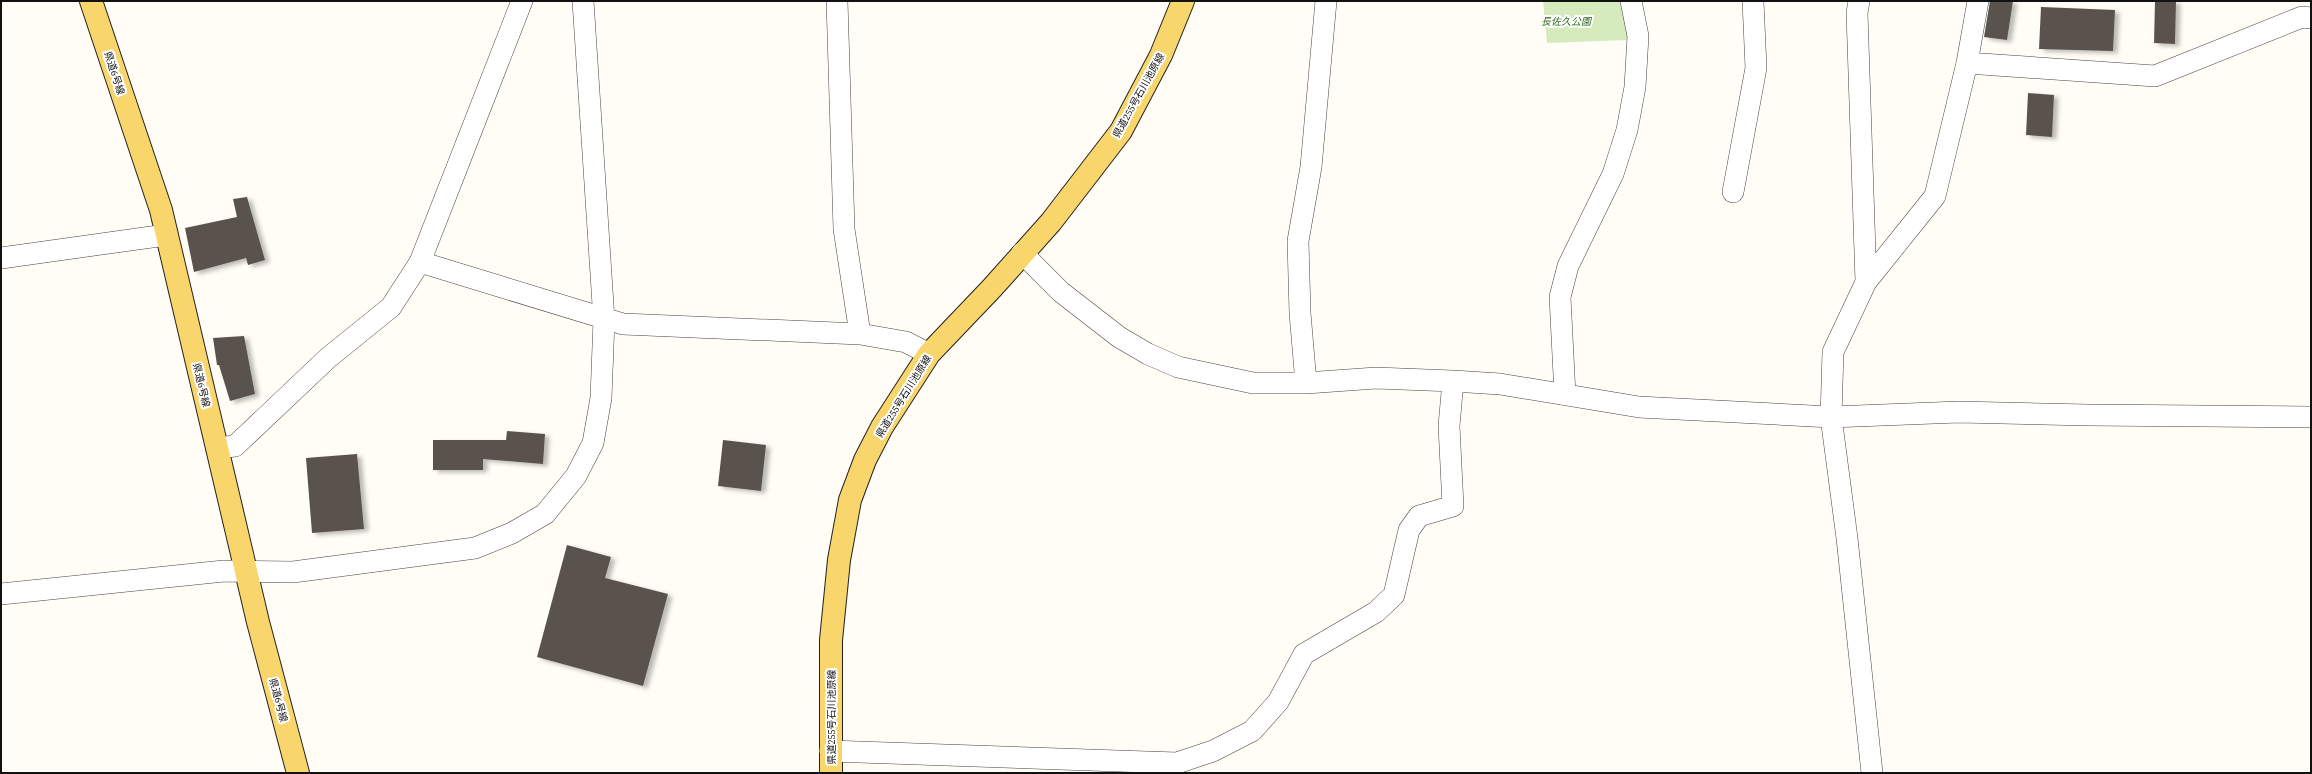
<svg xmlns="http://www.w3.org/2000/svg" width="2312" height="774" font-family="'Source Serif 4','Noto Sans JP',serif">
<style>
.green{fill:#d5ebbd}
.building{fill:#5a524d;filter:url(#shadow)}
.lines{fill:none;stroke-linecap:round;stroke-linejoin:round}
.minor-casing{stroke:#444;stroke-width:22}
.major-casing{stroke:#222;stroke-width:24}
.minor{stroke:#fff;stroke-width:21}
.major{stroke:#f9d66b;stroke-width:22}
.labels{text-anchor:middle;stroke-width:4;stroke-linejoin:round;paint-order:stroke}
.park-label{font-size:10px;font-style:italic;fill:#2f6b1f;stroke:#fff}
.street-label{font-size:10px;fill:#111;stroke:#fff}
</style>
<defs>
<filter id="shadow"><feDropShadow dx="4.5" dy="2.5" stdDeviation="2" flood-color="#0004"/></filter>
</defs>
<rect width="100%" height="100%" fill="#fffdf5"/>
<path class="green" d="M 1543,1 L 1621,1 L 1628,40 L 1547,43 Z"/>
<path class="building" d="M 1990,1 L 2013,1 L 2007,40 L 1984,37 Z
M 2155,1 L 2176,1 L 2175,44 L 2154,43 Z
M 2041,7 L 2115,10 L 2113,51 L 2039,49 Z
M 2028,93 L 2054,95 L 2052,137 L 2026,135 Z
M 247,197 L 265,260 L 248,265 L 246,258 L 194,272 L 185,228 L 237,217 L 233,199 Z
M 244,336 L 255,394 L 230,401 L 219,365 L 217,365 L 213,338 Z
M 507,431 L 545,434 L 543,464 L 483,459 L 483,470 L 433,470 L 433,440 L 506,440 Z
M 723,440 L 766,445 L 761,491 L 718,486 Z
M 357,454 L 364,529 L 312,533 L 306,458 Z
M 567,545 L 611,557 L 605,578 L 668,594 L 643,686 L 537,657 Z"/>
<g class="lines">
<g class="minor-casing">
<path id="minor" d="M 837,1 L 844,229 L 860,334
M 1859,1 L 1857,13 L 1866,282
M 1967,63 L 2155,76 L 2302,17 L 2311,18
M 1733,192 L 1756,68 L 1753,1
M 1022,253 L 1061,292 L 1119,337 L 1148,354 L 1178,367 L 1253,383 L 1306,383 L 1376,378 L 1453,381 L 1500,384 L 1639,407 L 1831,417 L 1959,412 L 2088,415 L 2311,417
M 1,258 L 166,235
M 420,262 L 623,324 L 860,334 L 906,342 L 929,354
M 1306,383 L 1300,313 L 1298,241 L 1311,167 L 1326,1
M 1565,395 L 1560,297 L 1568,266 L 1613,174 L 1627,130 L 1635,87 L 1638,36 L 1631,1
M 217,448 L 235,446 L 328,358 L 391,307 L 420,262 L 522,1
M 1,594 L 224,571 L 293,572 L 475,548 L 512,533 L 545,514 L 576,476 L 593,443 L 601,398 L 604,320 L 583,1
M 830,751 L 1177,763 L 1213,751 L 1252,731 L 1278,702 L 1304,654 L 1376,612 L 1394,595 L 1409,530 L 1419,516 L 1453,506 L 1449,426 L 1453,381
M 1872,773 L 1847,538 L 1831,417 L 1833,352 L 1866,282 L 1935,196 L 1967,63 L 1978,1"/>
</g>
<g class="major-casing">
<path id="major" d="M 91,1 L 161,210 L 258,622 L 298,773
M 831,773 L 831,640 L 839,560 L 850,500 L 865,460 L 882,427 L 929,354 L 992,288 L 1051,222 L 1121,131 L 1161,55 L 1183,1"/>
</g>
<use href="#minor" class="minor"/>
<use href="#major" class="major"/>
</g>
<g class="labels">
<g class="park-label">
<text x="1566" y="25">長佐久公園</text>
</g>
<g class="street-label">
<text transform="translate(115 73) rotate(72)" y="4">県道6号線</text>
<text transform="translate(1138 95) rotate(-61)" y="4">県道255号石川池原線</text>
<text transform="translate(202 385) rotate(77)" y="4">県道6号線</text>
<text transform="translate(903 396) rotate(-58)" y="4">県道255号石川池原線</text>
<text transform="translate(279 700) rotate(75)" y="4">県道6号線</text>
<text transform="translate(831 717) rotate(-90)" y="4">県道255号石川池原線</text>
</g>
</g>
<rect width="2312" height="774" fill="none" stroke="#111111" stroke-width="4"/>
</svg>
